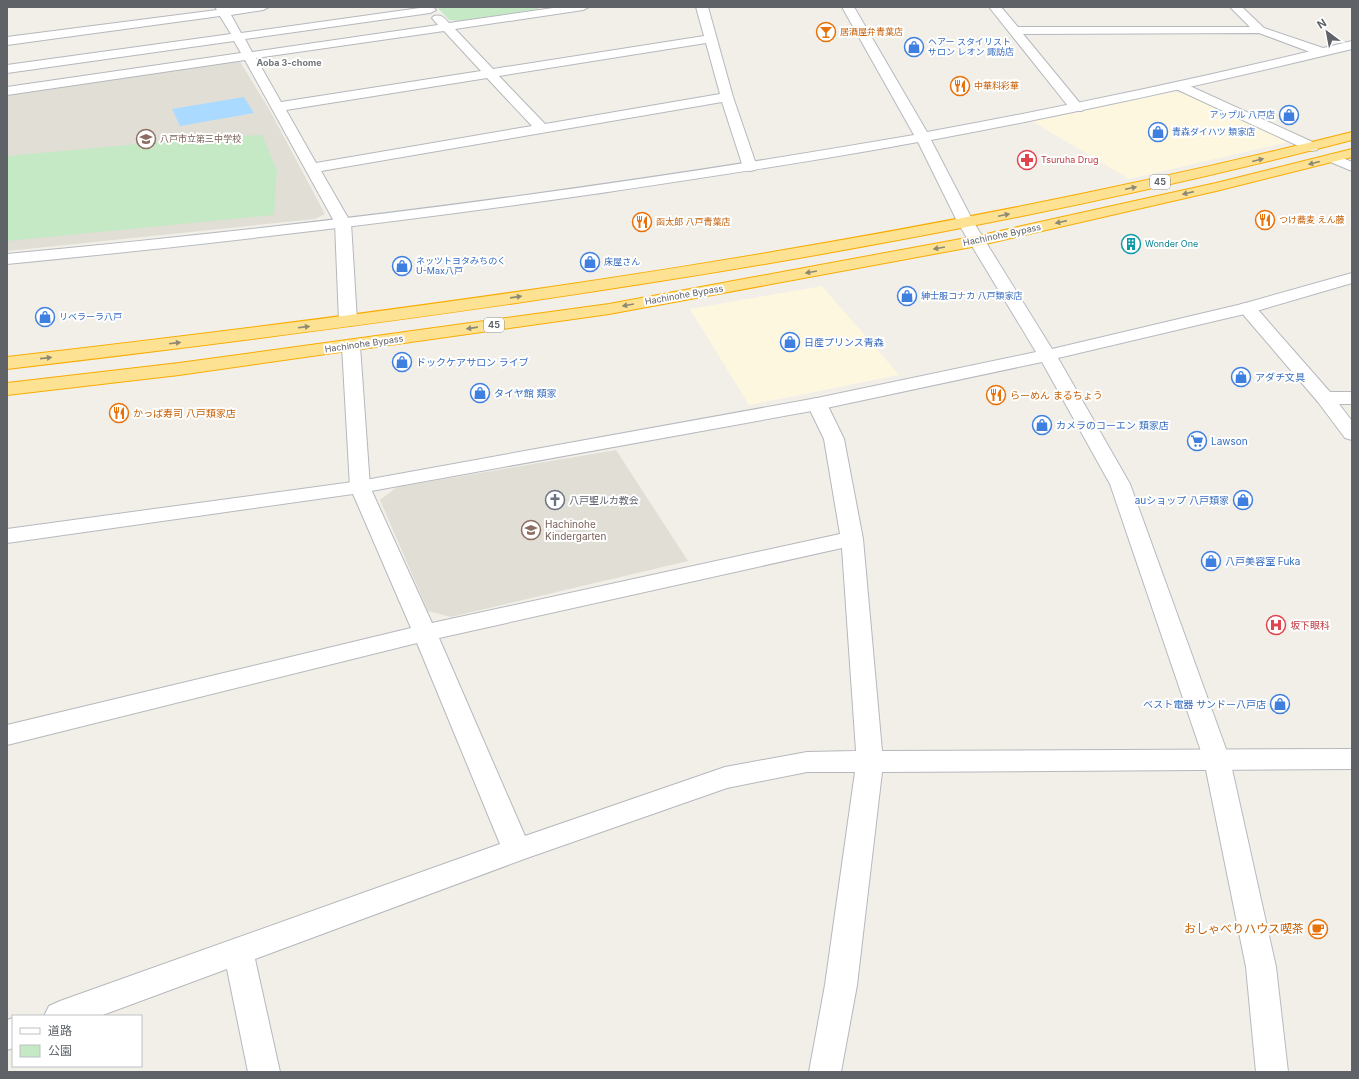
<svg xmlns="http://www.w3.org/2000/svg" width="1359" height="1079" font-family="Inter,'Noto Sans JP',sans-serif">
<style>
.commercial{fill:#fef7e0}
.education{fill:#e1ded6}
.green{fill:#c5e8c5}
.water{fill:#aadaff}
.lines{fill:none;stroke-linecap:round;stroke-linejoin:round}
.street-casing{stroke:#b5b8bc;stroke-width:2}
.secondary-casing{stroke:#b6babf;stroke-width:2}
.highway-casing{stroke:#f9ab00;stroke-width:2}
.street{fill:#fff;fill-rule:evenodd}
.secondary{fill:#fff;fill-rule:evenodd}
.highway{fill:#fde293;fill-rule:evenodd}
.oneway{fill:#8e8975}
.labels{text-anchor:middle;stroke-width:4;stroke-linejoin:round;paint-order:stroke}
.far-food-label{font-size:9px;fill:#c56008;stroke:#fff;text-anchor:start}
.far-shop-label{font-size:9px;fill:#366cbe;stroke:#fff;text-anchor:start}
.far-neighbourhood-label{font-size:9px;font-weight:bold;fill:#70757a;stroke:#fff}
.far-education-label{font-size:9px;fill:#785e54;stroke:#fff;text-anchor:start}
.far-health-label{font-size:9px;fill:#be3a42;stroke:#fff;text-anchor:start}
.shield{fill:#fff;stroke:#8f9295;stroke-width:1}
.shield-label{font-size:9px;font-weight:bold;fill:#5f6368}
.far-street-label{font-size:9px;fill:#5f6368;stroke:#fff}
.far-culture-label{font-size:9px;fill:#0d838f;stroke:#fff;text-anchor:start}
.shop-label{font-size:10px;fill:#366cbe;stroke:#fff;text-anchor:start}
.food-label{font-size:10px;fill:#c56008;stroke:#fff;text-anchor:start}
.worship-label{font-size:10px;fill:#5b616d;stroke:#fff;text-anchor:start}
.education-label{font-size:10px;fill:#785e54;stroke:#fff;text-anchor:start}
.health-label{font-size:10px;fill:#be3a42;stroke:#fff;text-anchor:start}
.near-food-label{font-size:12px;fill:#c56008;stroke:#fff;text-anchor:end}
</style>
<rect width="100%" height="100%" fill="#f1efe8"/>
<path class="commercial" d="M 1174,92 L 1187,94 L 1288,142 L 1129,179 L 1032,121 Z
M 822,286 L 899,375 L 749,405 L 690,309 Z"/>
<path class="education" d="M 239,60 L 269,109 L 325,214 L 315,219 L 7,251 L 7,94 Z
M 616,450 L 688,561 L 451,617 L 428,611 L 380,500 L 397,487 Z"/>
<path class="green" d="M 437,7 L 539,7 L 538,9 L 460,21 L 449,20 Z
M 262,135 L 277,171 L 274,215 L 7,241 L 7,156 L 204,138 Z"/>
<path class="water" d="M 244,97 L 254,113 L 180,126 L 172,109 Z"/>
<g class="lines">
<g class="street-casing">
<path id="street" d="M 215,7 L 227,7 L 227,8 L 269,7 L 263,10 L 231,15 L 241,33 L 427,7 L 434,8 L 436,10 L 430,13 L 245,39 L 252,52 L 438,25 L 432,18 L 434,16 C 442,14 444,18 449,23 L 560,7 L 589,7 L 583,10 L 455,29 L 493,69 L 704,36 L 696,7 L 708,7 L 733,97 L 757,167 L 755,170 L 750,171 L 745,170 L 743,167 L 722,102 L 321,171 L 351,223 L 357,321 L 354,325 L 348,326 L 342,325 L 339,321 L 335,223 L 245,60 L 7,95 L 7,87 L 241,53 L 234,41 L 7,73 L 7,65 L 231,34 L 220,16 L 7,45 L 7,37 L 217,10 ZM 444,31 L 481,71 L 281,102 L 256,58 ZM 706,43 L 720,94 L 545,124 L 499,76 ZM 487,78 L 532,126 L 316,163 L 286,110 Z
M 989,7 L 1001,7 L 1018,27 L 1250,27 L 1230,7 L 1242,7 L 1264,28 L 1326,49 L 1328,52 L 1326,55 L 1318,55 L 1259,33 L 1023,34 L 1084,108 L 1082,111 L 1072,111 Z
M 1181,82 L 1317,144 L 1319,147 L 1317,150 L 1312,151 L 1307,150 L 1176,89 L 1175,86 L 1176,83 Z
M 1333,154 L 1352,162 L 1352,171 L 1328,161 L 1326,158 L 1328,155 Z
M 1247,303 L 1253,304 L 1330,392 L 1352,392 L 1352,404 L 1339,404 L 1352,421 L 1352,440 L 1345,438 L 1318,402 L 1241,312 L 1238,308 L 1241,304 Z
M 351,341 L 357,342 L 360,346 L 370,487 L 432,623 L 840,534 L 824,439 L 807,404 L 810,400 L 817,398 L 824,400 L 827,404 L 844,439 L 863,539 L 882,751 L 1352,749 L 1352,769 L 882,772 L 857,985 L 841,1072 L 809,1072 L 825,985 L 855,772 L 807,772 L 727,788 L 527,858 L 255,959 L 280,1072 L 248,1072 L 227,969 L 100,1016 L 44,1016 L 49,1006 L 60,1001 L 500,844 L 417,643 L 7,745 L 7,725 L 411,628 L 350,487 L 342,346 L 345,342 ZM 842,548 L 856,751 L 807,752 L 725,767 L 525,836 L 439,638 Z
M 13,1018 L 13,1048 L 7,1050 L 7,1020 Z"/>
</g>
<g class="secondary-casing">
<path id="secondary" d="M 842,7 L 854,7 L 927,132 C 1069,106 1211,76 1352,41 L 1352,49 C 1212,83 1072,114 931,140 L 974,223 L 1052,349 L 1242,304 L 1352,273 L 1352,283 L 1253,312 L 1058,358 L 1130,484 L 1230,760 L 1276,967 L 1288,1072 L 1256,1072 L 1246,967 L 1204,760 L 1110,484 L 1042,362 L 817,410 L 360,493 L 7,543 L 7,529 L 360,481 L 817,398 L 1036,352 L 958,223 L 918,142 C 811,162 702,178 594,194 C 399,222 203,245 7,264 L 7,254 C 311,226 614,187 914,135 Z"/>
</g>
<g class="highway-casing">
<path id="highway" d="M 1352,132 L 1352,140 C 914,254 456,316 7,369 L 7,357 C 459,305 911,243 1352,132 Z
M 1352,149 L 1352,157 L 1216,191 L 977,246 L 609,314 L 179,375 L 7,395 L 7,383 L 179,363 L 609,304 L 977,236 L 1216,183 Z"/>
</g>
<use href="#street" class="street"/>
<use href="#secondary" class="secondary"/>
<use href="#highway" class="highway"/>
</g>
<defs><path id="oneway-solid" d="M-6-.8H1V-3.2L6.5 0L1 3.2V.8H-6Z"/></defs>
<g class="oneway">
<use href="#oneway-solid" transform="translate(1258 160) rotate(-14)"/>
<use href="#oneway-solid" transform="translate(1314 163) rotate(166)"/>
<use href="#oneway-solid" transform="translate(1131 188) rotate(-12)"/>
<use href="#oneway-solid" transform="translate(1188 193) rotate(167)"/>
<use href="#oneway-solid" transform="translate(1004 215) rotate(-12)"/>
<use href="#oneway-solid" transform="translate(1061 222) rotate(167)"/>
<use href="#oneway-solid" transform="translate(939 248) rotate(170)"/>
<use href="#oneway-solid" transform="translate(811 272) rotate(170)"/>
<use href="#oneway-solid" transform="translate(516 297) rotate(-8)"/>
<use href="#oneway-solid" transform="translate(628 305) rotate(170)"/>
<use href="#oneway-solid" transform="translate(304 327) rotate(-7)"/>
<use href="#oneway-solid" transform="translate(472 328) rotate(172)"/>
<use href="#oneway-solid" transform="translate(175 343) rotate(-7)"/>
<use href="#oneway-solid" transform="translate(46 358) rotate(-6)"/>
</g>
<defs>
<g id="bar-ring" transform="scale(1)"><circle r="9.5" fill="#fff" stroke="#e8710a" stroke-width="1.5"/><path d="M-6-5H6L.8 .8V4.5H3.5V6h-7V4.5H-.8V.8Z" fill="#e8710a"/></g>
<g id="shop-ring" transform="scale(1)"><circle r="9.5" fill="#fff" stroke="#3f7fe0" stroke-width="1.5"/><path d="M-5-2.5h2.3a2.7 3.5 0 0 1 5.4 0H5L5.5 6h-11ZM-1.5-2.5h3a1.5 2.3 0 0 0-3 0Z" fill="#3f7fe0"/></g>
<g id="restaurant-ring" transform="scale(1)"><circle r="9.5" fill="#fff" stroke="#e8710a" stroke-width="1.5"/><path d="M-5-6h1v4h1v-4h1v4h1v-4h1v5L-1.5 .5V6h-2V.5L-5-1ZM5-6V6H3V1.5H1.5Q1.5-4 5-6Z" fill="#e8710a"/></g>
<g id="school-ring" transform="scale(1)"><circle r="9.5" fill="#fff" stroke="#8d6e63" stroke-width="1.5"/><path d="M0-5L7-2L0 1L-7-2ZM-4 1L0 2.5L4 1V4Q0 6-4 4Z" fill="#8d6e63"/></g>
<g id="pharmacy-ring" transform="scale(1)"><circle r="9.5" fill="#fff" stroke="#e0444e" stroke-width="1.5"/><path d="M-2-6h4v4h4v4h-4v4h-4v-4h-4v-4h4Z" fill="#e0444e"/></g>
<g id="building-ring" transform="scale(1)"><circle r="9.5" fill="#fff" stroke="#0f9aa8" stroke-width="1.5"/><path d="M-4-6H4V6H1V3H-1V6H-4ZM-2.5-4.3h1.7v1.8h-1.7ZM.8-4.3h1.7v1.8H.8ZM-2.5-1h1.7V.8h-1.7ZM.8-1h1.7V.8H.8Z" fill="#0f9aa8"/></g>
<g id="supermarket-ring" transform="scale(1)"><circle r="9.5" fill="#fff" stroke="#3f7fe0" stroke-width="1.5"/><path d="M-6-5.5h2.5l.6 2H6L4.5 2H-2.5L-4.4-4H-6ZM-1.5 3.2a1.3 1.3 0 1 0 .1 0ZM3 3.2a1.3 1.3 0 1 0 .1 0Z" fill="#3f7fe0"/></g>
<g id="church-ring" transform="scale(1)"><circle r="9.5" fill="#fff" stroke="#6b7280" stroke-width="1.5"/><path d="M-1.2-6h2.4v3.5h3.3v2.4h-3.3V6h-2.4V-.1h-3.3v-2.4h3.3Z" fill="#6b7280"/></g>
<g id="hospital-ring" transform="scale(1)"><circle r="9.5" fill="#fff" stroke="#e0444e" stroke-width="1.5"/><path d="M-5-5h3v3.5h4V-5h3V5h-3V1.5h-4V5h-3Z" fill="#e0444e"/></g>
<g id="cafe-ring" transform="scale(1)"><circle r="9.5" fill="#fff" stroke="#e8710a" stroke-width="1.5"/><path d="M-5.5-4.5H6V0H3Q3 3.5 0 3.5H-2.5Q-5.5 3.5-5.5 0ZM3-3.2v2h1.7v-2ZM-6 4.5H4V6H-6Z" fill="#e8710a"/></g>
</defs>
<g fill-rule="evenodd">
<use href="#bar-ring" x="826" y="32"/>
<use href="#shop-ring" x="914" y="47"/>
<use href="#restaurant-ring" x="960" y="86"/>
<use href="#shop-ring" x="1289" y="115"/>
<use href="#shop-ring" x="1158" y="132"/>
<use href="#school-ring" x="146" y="139"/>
<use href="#pharmacy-ring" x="1027" y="160"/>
<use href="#restaurant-ring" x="1265" y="220"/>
<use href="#restaurant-ring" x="642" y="222"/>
<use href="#building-ring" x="1131" y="244"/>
<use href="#shop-ring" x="590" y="262"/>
<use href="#shop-ring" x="402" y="266"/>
<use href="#shop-ring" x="907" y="296"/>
<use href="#shop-ring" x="45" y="317"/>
<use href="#shop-ring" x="790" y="342"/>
<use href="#shop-ring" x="402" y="362"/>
<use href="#shop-ring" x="1241" y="377"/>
<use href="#shop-ring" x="480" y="393"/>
<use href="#restaurant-ring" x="996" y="395"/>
<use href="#restaurant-ring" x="119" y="413"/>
<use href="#shop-ring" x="1042" y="425"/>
<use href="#supermarket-ring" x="1197" y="441"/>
<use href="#church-ring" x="555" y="500"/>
<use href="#shop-ring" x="1243" y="500"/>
<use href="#school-ring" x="531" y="530"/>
<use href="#shop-ring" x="1211" y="561"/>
<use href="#hospital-ring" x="1276" y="625"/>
<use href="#shop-ring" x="1280" y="704"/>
<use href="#cafe-ring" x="1318" y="929"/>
</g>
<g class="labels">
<g class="far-food-label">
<text x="840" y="35">居酒屋弁青葉店</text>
<text x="974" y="89">中華料彩華</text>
<text x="1279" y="223">つけ蕎麦 えん藤</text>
<text x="656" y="225">函太郎 八戸青葉店</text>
</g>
<g class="far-shop-label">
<text x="928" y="45">ヘアー スタイリスト<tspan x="928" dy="10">サロン レオン 諏訪店</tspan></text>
<text x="1275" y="118" text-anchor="end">アップル 八戸店</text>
<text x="1172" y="135">青森ダイハツ 類家店</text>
<text x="416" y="264">ネッツトヨタみちのく<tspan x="416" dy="10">U-Max八戸</tspan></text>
<text x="604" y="265">床屋さん</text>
<text x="921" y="299">紳士服コナカ 八戸類家店</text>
<text x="59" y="320">リベラーラ八戸</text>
</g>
<g class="far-neighbourhood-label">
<text x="289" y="66">Aoba 3-chome</text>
</g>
<g class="far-education-label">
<text x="160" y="142">八戸市立第三中学校</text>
</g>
<g class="far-health-label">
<text x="1041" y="163">Tsuruha Drug</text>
</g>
<g class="shield">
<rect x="1150" y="175" width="20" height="14" rx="3"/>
<rect x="484" y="318" width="20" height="14" rx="3"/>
</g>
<g class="shield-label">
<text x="1160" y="185">45</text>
<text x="494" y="328">45</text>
</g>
<g class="far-street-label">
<text transform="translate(1002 235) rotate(-12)" y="3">Hachinohe Bypass</text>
<text transform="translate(684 295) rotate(-10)" y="3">Hachinohe Bypass</text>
<text transform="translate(364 344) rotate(-8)" y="3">Hachinohe Bypass</text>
</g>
<g class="far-culture-label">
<text x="1145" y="247">Wonder One</text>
</g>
<g class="shop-label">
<text x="804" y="346">日産プリンス青森</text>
<text x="416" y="366">ドックケアサロン ライブ</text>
<text x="1255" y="381">アダチ文具</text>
<text x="494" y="397">タイヤ館 類家</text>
<text x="1056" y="429">カメラのコーエン 類家店</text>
<text x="1211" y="445">Lawson</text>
<text x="1229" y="504" text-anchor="end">auショップ 八戸類家</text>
<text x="1225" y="565">八戸美容室 Fuka</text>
<text x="1266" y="708" text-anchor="end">ベスト電器 サンドー八戸店</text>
</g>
<g class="food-label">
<text x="1010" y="399">らーめん まるちょう</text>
<text x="133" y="417">かっぱ寿司 八戸類家店</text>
</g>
<g class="worship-label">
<text x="569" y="504">八戸聖ルカ教会</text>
</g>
<g class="education-label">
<text x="545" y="528">Hachinohe<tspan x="545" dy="12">Kindergarten</tspan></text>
</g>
<g class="health-label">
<text x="1290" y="629">坂下眼科</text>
</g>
<g class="near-food-label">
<text x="1304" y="933">おしゃべりハウス喫茶</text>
</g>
</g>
<rect width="1359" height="1079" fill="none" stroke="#5f6368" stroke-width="16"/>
<rect x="12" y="1015" width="130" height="52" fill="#ffffff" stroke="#bfc1c3"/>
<rect x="20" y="1028" width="20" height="6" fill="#ffffff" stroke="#bfc1c3"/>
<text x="48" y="1035" font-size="12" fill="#5f6368">道路</text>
<rect x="20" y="1045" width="20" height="12" fill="#c5e8c5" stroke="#bfc1c3"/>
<text x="48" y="1055" font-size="12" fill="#5f6368">公園</text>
<g transform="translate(1327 32) rotate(328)" stroke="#ffffff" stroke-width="3" paint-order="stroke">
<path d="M0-3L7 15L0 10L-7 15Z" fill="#5f6368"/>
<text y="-6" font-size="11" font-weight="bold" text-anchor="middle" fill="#5f6368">N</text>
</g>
</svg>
